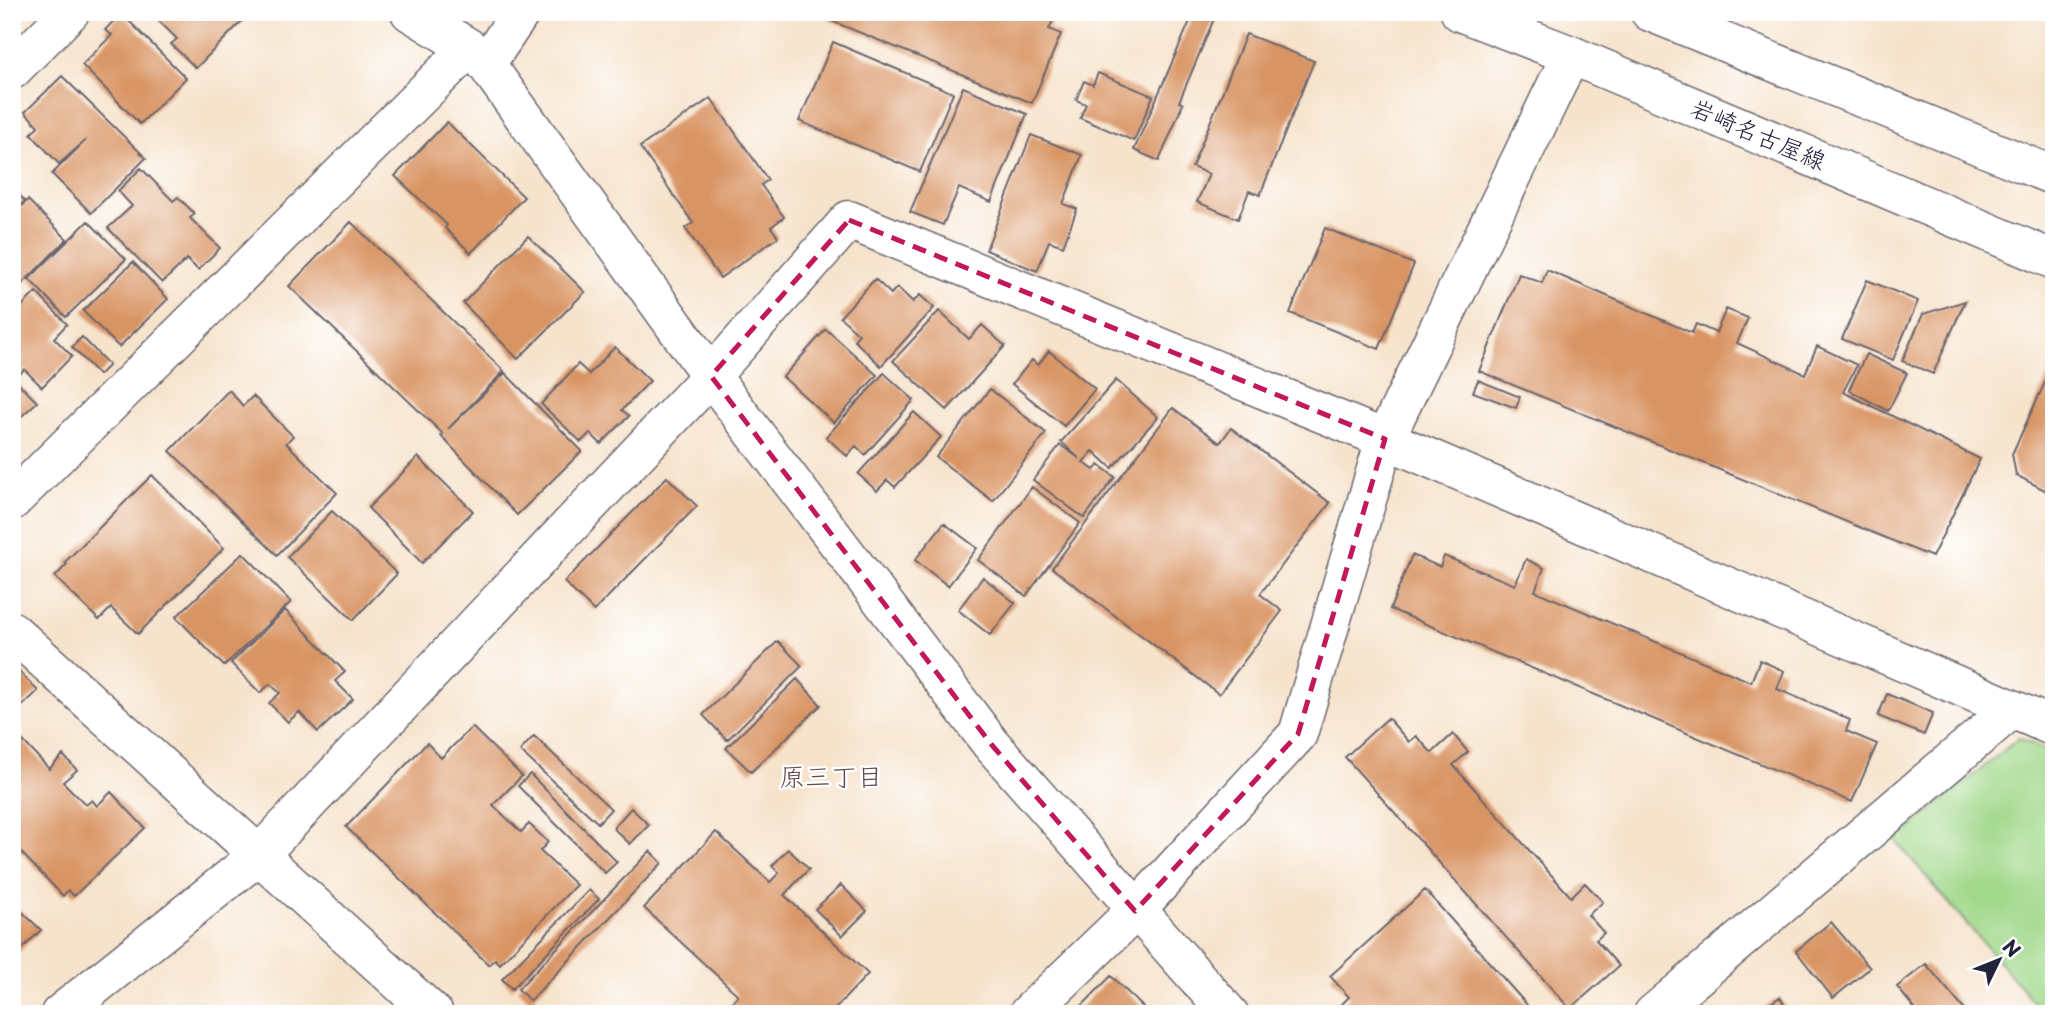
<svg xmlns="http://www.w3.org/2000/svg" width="2066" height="1026" font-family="'Playpen Sans','Klee One',sans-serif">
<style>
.green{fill:#a1d88a;stroke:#627d62;stroke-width:2}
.building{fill:#d99463}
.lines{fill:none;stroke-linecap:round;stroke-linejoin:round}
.minor-casing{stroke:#6c666e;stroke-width:41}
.major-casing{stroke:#6c666e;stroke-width:41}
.minor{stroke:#fff;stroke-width:38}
.major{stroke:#fff;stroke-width:38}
.marked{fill:none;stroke:#c2185b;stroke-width:5;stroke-dasharray:14 9;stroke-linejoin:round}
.labels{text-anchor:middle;stroke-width:5;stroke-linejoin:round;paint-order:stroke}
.street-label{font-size:24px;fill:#22223b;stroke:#fff}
.neighbourhood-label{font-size:26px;fill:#624a49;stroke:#fff}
</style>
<rect width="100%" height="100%" fill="#fff"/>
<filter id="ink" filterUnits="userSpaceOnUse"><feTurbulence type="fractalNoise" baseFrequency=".0143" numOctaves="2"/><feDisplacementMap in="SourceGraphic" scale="14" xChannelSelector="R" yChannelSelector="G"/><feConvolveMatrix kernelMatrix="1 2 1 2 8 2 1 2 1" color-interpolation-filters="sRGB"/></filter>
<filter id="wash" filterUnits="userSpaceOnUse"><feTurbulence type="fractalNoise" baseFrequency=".00686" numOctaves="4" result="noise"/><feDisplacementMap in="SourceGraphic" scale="28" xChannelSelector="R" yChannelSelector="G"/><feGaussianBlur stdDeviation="1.57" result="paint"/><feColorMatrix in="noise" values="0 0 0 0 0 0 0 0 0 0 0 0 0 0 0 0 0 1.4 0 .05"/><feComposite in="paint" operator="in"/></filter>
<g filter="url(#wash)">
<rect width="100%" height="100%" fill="#f6e3cc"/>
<path class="green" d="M 2019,738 L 2054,754 L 2054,1014 L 2044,1014 L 1895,840 Z"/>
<g id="blocks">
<path class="building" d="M 150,12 L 235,12 L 243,20 L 196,68 L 171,44 L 177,39 Z
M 832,12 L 1057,12 L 1049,29 L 1061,34 L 1032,103 L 829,20 Z
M 1194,12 L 1217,12 L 1179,102 L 1183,104 L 1159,161 L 1134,150 Z
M 121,13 L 186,78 L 140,124 L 82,65 L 112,35 L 105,30 Z
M 1246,34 L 1314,61 L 1260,195 L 1249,191 L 1238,219 L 1197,202 L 1209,174 L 1192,167 Z
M 833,42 L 953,93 L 920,172 L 799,121 Z
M 1098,73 L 1153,96 L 1134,141 L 1080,118 L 1086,104 L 1076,100 L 1084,81 L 1093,85 Z
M 62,76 L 146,158 L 91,213 L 52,174 L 86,140 L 59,164 L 31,134 L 38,126 L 25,112 Z
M 963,87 L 1027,114 L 991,202 L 959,188 L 943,225 L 910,212 Z
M 711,98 L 768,180 L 761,185 L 784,217 L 771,227 L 778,237 L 720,278 L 685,228 L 693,223 L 640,147 Z
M 447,122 L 524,197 L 471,253 L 445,228 L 447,225 L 395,176 Z
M 1031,135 L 1082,155 L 1063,204 L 1077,209 L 1063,246 L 1049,241 L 1037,271 L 986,250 Z
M 141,168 L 173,201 L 178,197 L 195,214 L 190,218 L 220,248 L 198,270 L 187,259 L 162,283 L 108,228 L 132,206 L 118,191 Z
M 12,188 L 25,201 L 12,213 Z
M 28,200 L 67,239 L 23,283 L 12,273 L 12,215 Z
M 88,221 L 126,259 L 66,317 L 29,279 Z
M 351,222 L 504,371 L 448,429 L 505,373 L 582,451 L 517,515 L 441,436 L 443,434 L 289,286 Z
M 1325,228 L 1414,264 L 1379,349 L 1290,313 Z
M 528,236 L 585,292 L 518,359 L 463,303 Z
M 133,262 L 168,299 L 119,347 L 83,311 Z
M 1547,270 L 1692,333 L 1696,324 L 1716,333 L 1726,309 L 1748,318 L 1737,343 L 1805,374 L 1817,346 L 1857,365 L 1843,392 L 1980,459 L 1932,557 L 1479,371 L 1519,274 L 1542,283 Z
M 875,279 L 891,294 L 897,287 L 913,302 L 920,295 L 934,308 L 881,366 L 854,340 L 859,334 L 840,317 Z
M 1867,280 L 1918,301 L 1893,360 L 1842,339 Z
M 36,292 L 67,324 L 54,338 L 72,356 L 42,387 L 24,369 L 21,373 L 12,364 L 12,305 L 16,301 L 21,307 Z
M 1965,301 L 1933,374 L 1902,361 L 1923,314 Z
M 939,311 L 969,339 L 982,325 L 1005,346 L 947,410 L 893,361 Z
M 826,329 L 877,375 L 834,423 L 783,377 Z
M 82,337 L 109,365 L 99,375 L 72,347 Z
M 615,347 L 650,381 L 622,410 L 629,416 L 601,444 L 590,433 L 581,442 L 541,404 L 578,364 L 589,374 Z
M 1049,351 L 1095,389 L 1064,426 L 1012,384 L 1032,360 L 1038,365 Z
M 1866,354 L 1907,373 L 1888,411 L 1849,390 Z
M 2054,363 L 2054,495 L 2016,475 L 2012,454 Z
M 884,373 L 914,400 L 865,455 L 856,446 L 847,456 L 826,437 Z
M 12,377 L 37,402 L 12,425 Z
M 1116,380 L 1158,417 L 1112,468 L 1093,451 L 1083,462 L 1094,470 L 1099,465 L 1115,477 L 1084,518 L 1033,480 L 1060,445 L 1080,459 L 1061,442 Z
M 1478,380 L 1520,397 L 1516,408 L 1473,392 Z
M 990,389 L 1046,433 L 993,501 L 936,457 Z
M 229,390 L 243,406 L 253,396 L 293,436 L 286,443 L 337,493 L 277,555 L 170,451 Z
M 1173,408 L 1220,443 L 1231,428 L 1330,503 L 1260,594 L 1282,611 L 1219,694 L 1052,568 Z
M 914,412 L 941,437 L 895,487 L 887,480 L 877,491 L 858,474 Z
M 418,457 L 473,511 L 422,563 L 368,508 Z
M 152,475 L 224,548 L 138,634 L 111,608 L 99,620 L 55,577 L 67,564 L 65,562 Z
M 667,477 L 697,506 L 594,611 L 564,582 Z
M 1032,487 L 1080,523 L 1026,596 L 978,560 Z
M 332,511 L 397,574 L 353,620 L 287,557 Z
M 944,523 L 977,548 L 948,586 L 915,560 Z
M 243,553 L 291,602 L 224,666 L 176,617 Z
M 1412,555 L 1440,567 L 1444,556 L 1515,585 L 1526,559 L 1544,568 L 1535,591 L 1751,682 L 1760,660 L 1784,671 L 1777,689 L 1850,720 L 1846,731 L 1877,744 L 1852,802 L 1390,609 Z
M 983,577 L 1015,603 L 990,635 L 958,610 Z
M 285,610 L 345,672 L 335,681 L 353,699 L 318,732 L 299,712 L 288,722 L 269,703 L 280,693 L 270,684 L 260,693 L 231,663 Z
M 778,641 L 802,666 L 727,740 L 703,715 Z
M 12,664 L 38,691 L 12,716 Z
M 797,679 L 821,705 L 751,772 L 726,748 Z
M 1887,694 L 1933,713 L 1924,735 L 1878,716 Z
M 1388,718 L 1409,742 L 1416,736 L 1432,753 L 1453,734 L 1468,752 L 1453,765 L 1571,897 L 1585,883 L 1603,902 L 1588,915 L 1604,933 L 1596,940 L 1619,966 L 1570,1009 L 1345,757 Z
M 472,727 L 522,776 L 493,805 L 521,832 L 529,824 L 548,842 L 540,851 L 576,885 L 500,964 L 495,959 L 489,965 L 346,827 L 427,743 L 441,758 Z
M 12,729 L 49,769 L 63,755 L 77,770 L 63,782 L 86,805 L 92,800 L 97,806 L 111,792 L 145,828 L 74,896 L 68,890 L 63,896 L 12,843 Z
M 534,736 L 611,809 L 598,823 L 520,751 Z
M 530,774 L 617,862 L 605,873 L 518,786 Z
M 631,808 L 649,825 L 630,844 L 613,828 Z
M 716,832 L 770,882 L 779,873 L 772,866 L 788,849 L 809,869 L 784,895 L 868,974 L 830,1014 L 767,1014 L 762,1009 L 758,1014 L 745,1014 L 732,1002 L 738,995 L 644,908 Z
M 650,851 L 662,863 L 530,1001 L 518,989 Z
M 841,885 L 867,911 L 842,936 L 815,909 Z
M 589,890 L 599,899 L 512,989 L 502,979 Z
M 1425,890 L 1535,1014 L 1351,1014 L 1342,1004 L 1349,997 L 1330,976 Z
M 12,902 L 41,930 L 12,959 Z
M 1831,922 L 1870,968 L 1833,998 L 1796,951 Z
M 1926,964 L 1968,1014 L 1919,1014 L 1897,987 Z
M 1111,976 L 1150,1014 L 1074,1014 Z
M 1780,997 L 1790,1014 L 1754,1014 Z"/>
</g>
</g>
<g filter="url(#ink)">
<use href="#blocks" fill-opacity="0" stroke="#6c666e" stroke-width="2"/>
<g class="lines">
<g class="minor-casing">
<path id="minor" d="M 521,12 L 486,64 L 711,376 L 991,744 L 1229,1014
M 12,70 L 70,12
M 12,501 L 469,48 L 410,12
M 12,631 L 434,1014
M 60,1014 L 259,855 L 711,376 L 849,220 L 1385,439 L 2054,727
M 1028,1014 L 1135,911 L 1298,734 L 1385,439 L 1571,55
M 1653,1014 L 2012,709"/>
</g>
<g class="major-casing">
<path id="major" d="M 1460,12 L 1571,55 L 2054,260
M 1650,12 L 2054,176"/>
</g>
<use href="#minor" class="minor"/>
<use href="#major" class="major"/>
</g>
</g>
<path class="marked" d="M 849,220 L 1385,439 L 1298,734 L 1135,911 L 991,744 L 711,376 Z"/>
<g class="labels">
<g class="street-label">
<text transform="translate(1758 135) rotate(23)" y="8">岩崎名古屋線</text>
</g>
<g class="neighbourhood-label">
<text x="831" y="786">原三丁目</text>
</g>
</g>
<rect width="2066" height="1026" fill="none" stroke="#fff" stroke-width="42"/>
<g transform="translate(1999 960) rotate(47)" stroke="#ffffff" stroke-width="5" paint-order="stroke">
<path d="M0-5L12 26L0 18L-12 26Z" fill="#22223b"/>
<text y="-10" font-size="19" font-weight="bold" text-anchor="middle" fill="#22223b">N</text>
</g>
</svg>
